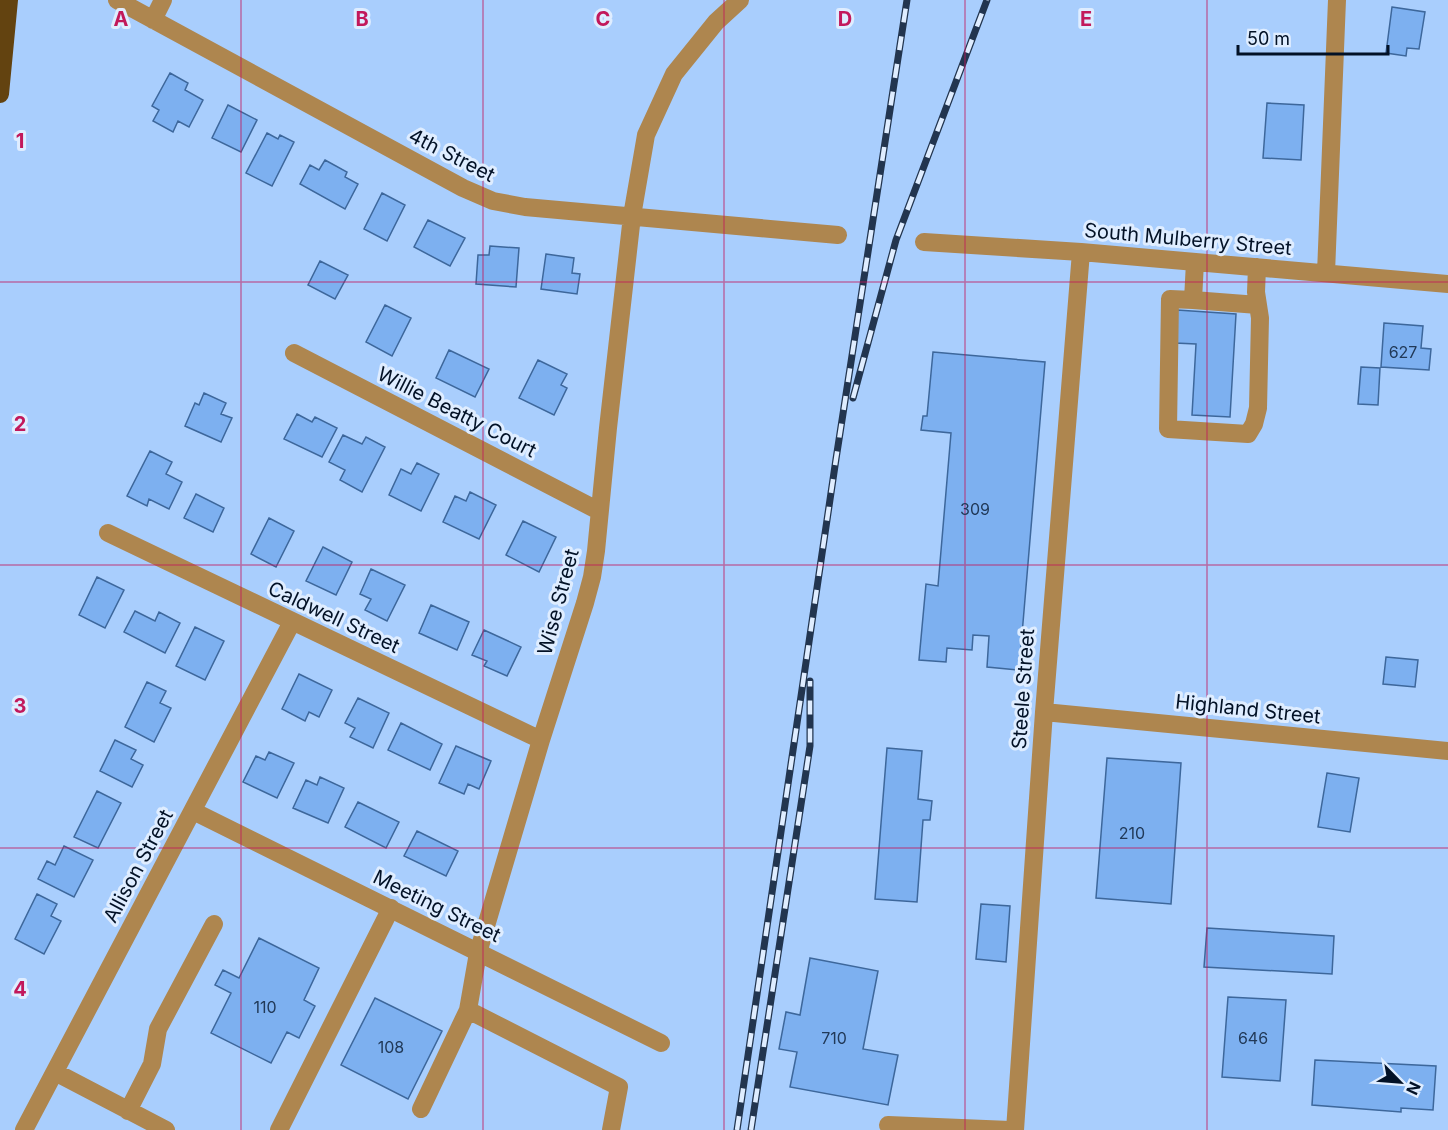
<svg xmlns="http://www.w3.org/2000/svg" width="1448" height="1130" font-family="Inter,sans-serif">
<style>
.building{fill:#7db0f0;stroke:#3d679b;stroke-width:1.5}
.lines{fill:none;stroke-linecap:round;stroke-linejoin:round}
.minor{stroke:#ae864f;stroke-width:18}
.highway{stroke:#634310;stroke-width:18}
.rail-casing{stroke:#22354f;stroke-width:7}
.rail{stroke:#dfedff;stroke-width:4.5;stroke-dasharray:14;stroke-linecap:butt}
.grid{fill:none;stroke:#c2185b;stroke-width:1.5;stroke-opacity:0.55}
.labels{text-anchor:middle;stroke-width:6;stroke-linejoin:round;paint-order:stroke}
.number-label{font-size:16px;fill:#213958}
.street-label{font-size:20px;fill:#021126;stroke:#dfedff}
.grid-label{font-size:20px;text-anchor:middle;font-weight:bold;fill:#c2185b;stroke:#dfedff;stroke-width:6;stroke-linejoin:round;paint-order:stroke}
</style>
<rect width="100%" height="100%" fill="#a9cefd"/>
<path class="building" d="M 1392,7 L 1425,12 L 1419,49 L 1407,48 L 1406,56 L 1386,53 Z
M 170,73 L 188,83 L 185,90 L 203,100 L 189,127 L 178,121 L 173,132 L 153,121 L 159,110 L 152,106 Z
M 1267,103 L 1304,105 L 1301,160 L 1263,158 Z
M 228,105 L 257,120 L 241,152 L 212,138 Z
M 267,133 L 278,139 L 280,135 L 294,142 L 272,186 L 246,173 Z
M 325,160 L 347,172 L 345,177 L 358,184 L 345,209 L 300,184 L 310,165 L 319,170 Z
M 382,193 L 405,205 L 387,241 L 364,229 Z
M 428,220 L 465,238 L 450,266 L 414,247 Z
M 490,246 L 519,248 L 516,287 L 476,284 L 478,255 L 489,255 Z
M 546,254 L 574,258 L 572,273 L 580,274 L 577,294 L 541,289 Z
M 320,261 L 348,275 L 335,299 L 308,285 Z
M 385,305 L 411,318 L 392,356 L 366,342 Z
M 1177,310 L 1236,314 L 1230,417 L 1192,415 L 1196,344 L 1175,343 Z
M 1384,323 L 1423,326 L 1421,348 L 1431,349 L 1429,370 L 1381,367 Z
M 449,350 L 489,369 L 475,397 L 436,378 Z
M 933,352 L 1045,362 L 1019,670 L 987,667 L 989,636 L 973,635 L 972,650 L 947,648 L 946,662 L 919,660 L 926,584 L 938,586 L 951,433 L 921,430 L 923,416 L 927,416 Z
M 538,360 L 567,374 L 561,385 L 567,388 L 554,415 L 519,398 Z
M 1361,367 L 1380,368 L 1378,405 L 1358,404 Z
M 204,393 L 226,403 L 221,414 L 232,418 L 221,442 L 185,426 L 195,403 L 199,405 Z
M 297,414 L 312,422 L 315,417 L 337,428 L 322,457 L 284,439 Z
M 343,435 L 362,444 L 366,437 L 385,447 L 362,492 L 340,480 L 345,470 L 329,462 Z
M 150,451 L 172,462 L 166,474 L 182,482 L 169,509 L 149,499 L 147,506 L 127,496 Z
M 417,463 L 439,474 L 421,511 L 389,495 L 401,469 L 411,474 Z
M 470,492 L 496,505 L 479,539 L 443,522 L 455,496 L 466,501 Z
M 196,494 L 224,508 L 213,532 L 184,518 Z
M 269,518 L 294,531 L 276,567 L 251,554 Z
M 523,521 L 556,537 L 539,572 L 506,555 Z
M 323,547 L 352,562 L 336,595 L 306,581 Z
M 371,569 L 405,585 L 387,621 L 365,610 L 371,599 L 360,594 Z
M 97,577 L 124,590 L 105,628 L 79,615 Z
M 431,605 L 469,622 L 457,650 L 419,633 Z
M 135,611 L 155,621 L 159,612 L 180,623 L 165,653 L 124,632 Z
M 195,627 L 224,641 L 205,680 L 176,666 Z
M 484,630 L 521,647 L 507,676 L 484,666 L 487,661 L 472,655 Z
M 1386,657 L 1418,660 L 1415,687 L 1383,684 Z
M 299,674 L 332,690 L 319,717 L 309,712 L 305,721 L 282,709 Z
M 147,682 L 166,691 L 160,703 L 171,708 L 154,742 L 125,727 Z
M 358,698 L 389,713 L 373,748 L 350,737 L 355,728 L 345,723 Z
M 401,723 L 442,744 L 430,770 L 388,750 Z
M 115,740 L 136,750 L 131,759 L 143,765 L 132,787 L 100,771 Z
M 456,746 L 491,761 L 479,789 L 468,784 L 464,794 L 439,783 Z
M 887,748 L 922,751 L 918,799 L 932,801 L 930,820 L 923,820 L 917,902 L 875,899 Z
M 269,752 L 294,763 L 277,798 L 243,782 L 256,756 L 265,760 Z
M 1107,758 L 1181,763 L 1171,904 L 1096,898 Z
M 1327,773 L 1359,778 L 1350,832 L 1318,827 Z
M 320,777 L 344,788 L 328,823 L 293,808 L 306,780 L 317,785 Z
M 97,791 L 121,803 L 98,848 L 74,837 Z
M 358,802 L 399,822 L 386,848 L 345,827 Z
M 417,831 L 458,851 L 446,876 L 404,856 Z
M 64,846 L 93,860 L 74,897 L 38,879 L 47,861 L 55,865 Z
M 37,894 L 57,904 L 51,916 L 61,921 L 44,954 L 15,939 Z
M 981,904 L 1010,906 L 1006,962 L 976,959 Z
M 1207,928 L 1334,936 L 1332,974 L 1204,967 Z
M 259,938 L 319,968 L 304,1000 L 315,1006 L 299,1038 L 287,1032 L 271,1063 L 211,1033 L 231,993 L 215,985 L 223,970 L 239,978 Z
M 810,958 L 878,971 L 863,1049 L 898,1055 L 888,1105 L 790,1087 L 797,1052 L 779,1049 L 786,1012 L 800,1015 Z
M 1228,997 L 1286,1000 L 1280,1081 L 1222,1077 Z
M 375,998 L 442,1031 L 408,1099 L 341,1065 Z
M 1315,1060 L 1436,1066 L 1433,1110 L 1401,1108 L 1401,1112 L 1312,1105 Z"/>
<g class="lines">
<path class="minor" d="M 117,0 L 463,188 L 493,201 L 525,207 L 838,235
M 153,20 L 163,0
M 924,242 L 1081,252 L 1448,284
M 1195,262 L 1193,300 L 1170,299 L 1168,429 L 1248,434 L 1254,424 L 1258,408 L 1260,318 L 1256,292 L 1257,267
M 1326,273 L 1337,0
M 1193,300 L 1258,305
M 294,353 L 599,511
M 108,533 L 541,740
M 1044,712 L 1448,751
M 193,811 L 661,1043
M 55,1072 L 166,1130
M 421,1109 L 468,1010
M 128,1111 L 152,1064 L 158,1029 L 214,924
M 888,1125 L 1010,1130
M 24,1130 L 292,622
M 279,1130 L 391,908
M 611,1130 L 619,1087 L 468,1010 L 478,953 L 541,740 L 585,603 L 592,577 L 596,551 L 608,428 L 632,216 L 646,135 L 674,74 L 716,22 L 740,0
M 1015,1130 L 1044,712 L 1081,252"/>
<path class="highway" d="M 0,94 L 9,0"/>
<g class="rail-casing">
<path id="rail" d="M 853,398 L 896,240 L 987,0
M 737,1130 L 836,459 L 907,0
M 751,1130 L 810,746 L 810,681"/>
</g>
<use href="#rail" class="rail"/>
</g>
<path class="grid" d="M 241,0 L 241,1130M 483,0 L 483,1130M 724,0 L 724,1130M 965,0 L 965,1130M 1207,0 L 1207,1130M 0,282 L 1448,282M 0,565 L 1448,565M 0,848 L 1448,848"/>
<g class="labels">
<g class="number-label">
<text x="1403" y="358">627</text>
<text x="975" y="515">309</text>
<text x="1132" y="839">210</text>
<text x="265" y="1013">110</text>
<text x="834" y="1044">710</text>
<text x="1253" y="1044">646</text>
<text x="391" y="1053">108</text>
</g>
<g class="street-label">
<text transform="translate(452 155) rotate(27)" y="7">4th Street</text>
<text transform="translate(1188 239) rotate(5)" y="7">South Mulberry Street</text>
<text transform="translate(457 412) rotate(27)" y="7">Willie Beatty Court</text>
<text transform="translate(558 602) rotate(-75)" y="7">Wise Street</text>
<text transform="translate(334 617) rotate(25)" y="7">Caldwell Street</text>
<text transform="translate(1023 689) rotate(-86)" y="7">Steele Street</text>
<text transform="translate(1248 709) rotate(6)" y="7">Highland Street</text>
<text transform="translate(138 866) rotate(-62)" y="7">Allison Street</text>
<text transform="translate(437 906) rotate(26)" y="7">Meeting Street</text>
</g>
</g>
<g class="grid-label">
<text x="121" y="26">A</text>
<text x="362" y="26">B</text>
<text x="603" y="26">C</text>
<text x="845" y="26">D</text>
<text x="1086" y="26">E</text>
<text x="20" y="148">1</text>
<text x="20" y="431">2</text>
<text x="20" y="713">3</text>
<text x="20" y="996">4</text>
</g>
<g transform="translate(1400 1082) rotate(115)" stroke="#dfedff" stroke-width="4.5" paint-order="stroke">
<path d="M0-4.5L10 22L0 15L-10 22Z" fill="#021126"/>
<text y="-9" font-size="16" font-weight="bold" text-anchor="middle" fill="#021126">N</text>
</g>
<path d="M1238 45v9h150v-9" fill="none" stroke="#021126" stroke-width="3"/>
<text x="1247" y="45" font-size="18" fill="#021126" stroke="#dfedff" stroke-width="4.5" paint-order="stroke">50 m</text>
</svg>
